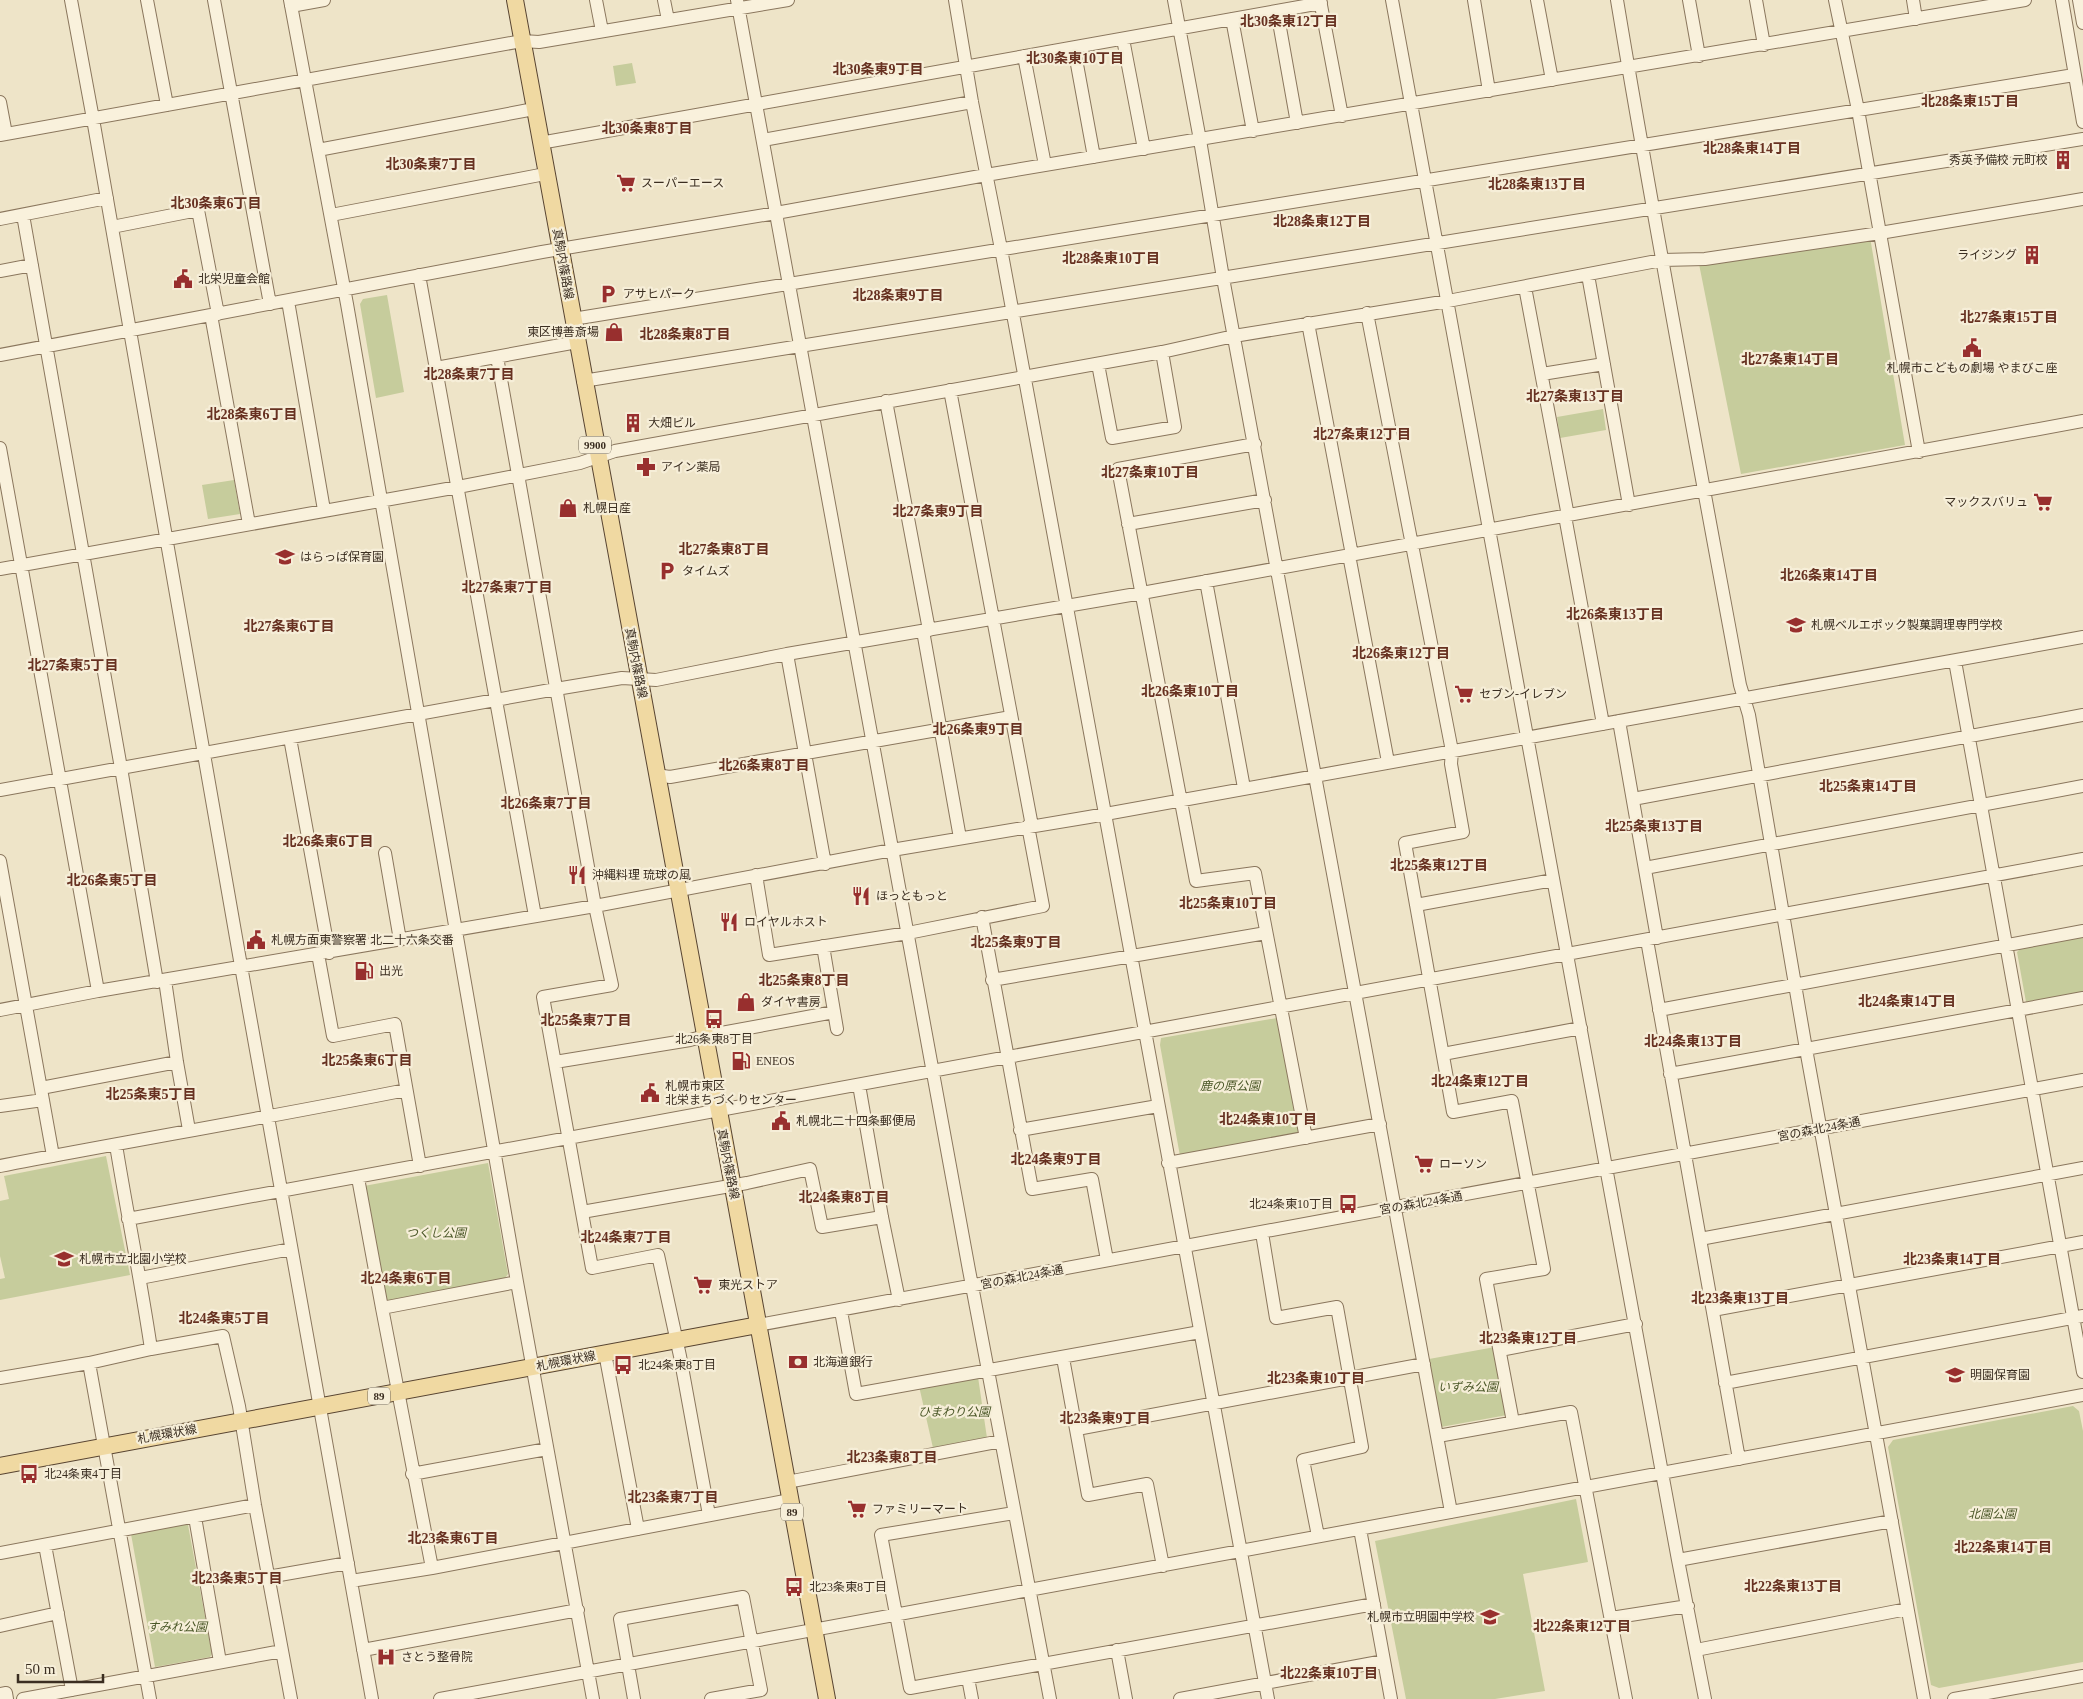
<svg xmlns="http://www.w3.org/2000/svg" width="2083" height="1699" font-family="'Times New Roman','Noto Sans JP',serif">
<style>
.green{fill:#c6cc9c}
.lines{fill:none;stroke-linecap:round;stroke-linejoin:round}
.minor-casing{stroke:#8a765d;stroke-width:14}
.major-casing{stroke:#584431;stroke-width:18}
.minor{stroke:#f9f1dc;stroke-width:12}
.major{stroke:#f0d9a2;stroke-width:16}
.labels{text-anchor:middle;stroke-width:4.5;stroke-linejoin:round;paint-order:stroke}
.shield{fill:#f6eed8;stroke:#736858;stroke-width:1}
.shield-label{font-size:11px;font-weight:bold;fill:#3b2e21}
.poi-label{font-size:12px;fill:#3b2e21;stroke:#f6eed8;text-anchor:start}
.street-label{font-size:12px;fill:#3b2e21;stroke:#f6eed8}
.park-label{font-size:12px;font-style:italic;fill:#4a5727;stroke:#f6eed8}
.neighbourhood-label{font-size:14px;font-weight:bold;fill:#673121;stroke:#f6eed8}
</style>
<rect width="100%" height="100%" fill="#eee4c8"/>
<path class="green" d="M 632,63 L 636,83 L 616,86 L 613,66 Z
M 1870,237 L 1905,445 L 1741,474 L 1699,264 Z
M 387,295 L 404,392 L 376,398 L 360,304 L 363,299 Z
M 1603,409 L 1606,430 L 1560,438 L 1557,417 Z
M 234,480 L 240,514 L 208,519 L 202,485 Z
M 2083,937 L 2083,992 L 2026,1002 L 2017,952 L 2020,949 Z
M 1277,1018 L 1300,1130 L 1298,1134 L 1180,1156 L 1160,1045 L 1161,1038 Z
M 106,1156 L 130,1275 L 0,1300 L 0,1279 L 5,1278 L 0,1256 L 0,1201 L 9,1199 L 4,1176 Z
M 488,1163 L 508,1274 L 502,1282 L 385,1304 L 364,1186 Z
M 1495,1347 L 1507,1415 L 1441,1427 L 1429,1359 Z
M 978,1377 L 987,1438 L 933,1448 L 919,1386 Z
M 2073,1406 L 2079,1411 L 2083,1431 L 2083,1662 L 1939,1688 L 1931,1685 L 1888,1447 L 1893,1440 Z
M 1576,1499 L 1588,1562 L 1523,1574 L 1545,1691 L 1495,1699 L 1406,1699 L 1375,1541 Z
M 184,1523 L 188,1525 L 212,1654 L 210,1657 L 155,1667 L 131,1534 Z"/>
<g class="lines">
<g class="minor-casing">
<path id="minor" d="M 71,0 L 93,119 L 241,966 L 372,1699
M 147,0 L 167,105
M 214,0 L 270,304
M 290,0 L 347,304 L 517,1282 L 593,1699
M 596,0 L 602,31
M 664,0 L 668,20
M 737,0 L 969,1270 L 1050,1699
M 955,0 L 972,102 L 1001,249 L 1268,1699
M 1174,0 L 1200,140 L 1223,278 L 1451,1512
M 1320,0 L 1342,116
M 1392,0 L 1678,1560 L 1705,1699
M 1474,0 L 1489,91
M 1537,0 L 1552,80
M 1617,0 C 1655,229 1698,457 1740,685 L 1749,715 L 1806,1049 L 1924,1699
M 1689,0 L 1699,56
M 1756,0 L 1764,45
M 1835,0 L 1858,110 L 1919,452
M 1913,0 L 1916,19
M 2062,0 L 2083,122
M 2079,0 L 2083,23
M 291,6 L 324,0
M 1277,11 L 1297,123
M 1232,19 L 1253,131
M 1123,39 L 1144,149
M 1074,48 L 1094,157
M 1024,56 L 1045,165
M 0,102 L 6,134
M 0,135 L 522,41 L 539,42 L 788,0
M 763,140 L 972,102
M 540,143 L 1321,3
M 318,150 L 534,109
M 23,215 L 121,768 L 157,982
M 331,215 L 545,174
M 0,219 L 107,198
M 112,227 L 198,210 L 218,314
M 0,271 L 32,265
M 419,275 L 535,916
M 1588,275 L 1629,505
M 1525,287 L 1568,516
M 288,301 L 324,510
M 1367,313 L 1452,751 L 1451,764 L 1463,832 L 1405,843 L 1453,1112 L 1512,1101 L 1544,1269 L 1486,1279 L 1513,1422
M 211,315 L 249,524
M 573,319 L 2074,75
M 1308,323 L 1352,555
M 0,355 L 542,252 L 776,213 L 986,175 L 2025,0
M 497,357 L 595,906 L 612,985 L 543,997 L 592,1268 L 658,1255 L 680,1356 L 709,1515
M 1098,364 L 1112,438 L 1175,427 L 1162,352
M 436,368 L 577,342
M 1542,374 L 1604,364
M 583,381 L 2083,139
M 950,390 L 1032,826
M 886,401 L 929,630
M 1255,444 L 1118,469 L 1196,881 L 1255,873 L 1306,1138
M 0,448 L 98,991
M 1565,516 L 1603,724
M 1128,524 L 1265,500
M 1349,555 L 1388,762
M 0,569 L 458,487 L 580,463 L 615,451 L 1162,352 L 1234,336 L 1448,301 L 1662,260 L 1705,259 L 1880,233 L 2083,199
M 1206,581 L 1244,788
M 923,631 L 960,838
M 787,654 L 825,864
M 1955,661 L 2083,1372
M 1619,721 L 1657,938
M 290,738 L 329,953
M 656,775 L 670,777 L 1011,717
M 0,790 L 556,689 L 622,678 L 656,680 L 787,654 L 1142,593 L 2083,421
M 1633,799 L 2083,715
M 385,853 L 400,940
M 0,861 L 53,1156
M 1645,868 L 2083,786
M 756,875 L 769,955 L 908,933 L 1043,906 L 1028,826
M 1416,905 L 1553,880
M 982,917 L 1032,1189 L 1092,1179 L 1107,1260
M 1647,940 L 1739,1459
M 823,946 L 837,1029
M 318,954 L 333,1036 L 395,1024 L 420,1166
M 165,980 L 177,1062 L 189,1130
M 992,980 L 1266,933
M 0,1010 L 98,991 L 595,906 L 892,850 L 1089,817 L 2083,637
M 1659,1010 L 2083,931
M 1443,1054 L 1581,1028
M 555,1062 L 690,1040 L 705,1036 L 834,1012
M 1670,1074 L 2083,998
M 859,1085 L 882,1217 L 899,1300
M 41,1088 L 177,1062
M 0,1106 L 43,1100
M 1020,1130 L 1158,1106
M 116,1145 C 127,1213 141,1281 151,1349
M 1168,1163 L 1380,1124
M 0,1166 C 135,1140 271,1117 406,1090
M 358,1178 L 382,1308 L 517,1282
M 582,1212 L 747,1183 L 810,1169 L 822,1227 L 882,1217
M 128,1219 L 2083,859
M 1262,1233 L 1276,1318 L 1337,1307 L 1362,1447 L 1303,1460 L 1318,1536
M 1700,1239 L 2083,1168
M 140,1278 L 291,1249
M 382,1308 L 432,1568
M 1713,1310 L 2083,1242
M 841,1311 L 856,1394 L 1200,1332
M 758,1325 L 2083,1080
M 1500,1350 L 1636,1324
M 605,1353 L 638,1529
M 1063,1358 L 1088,1495 L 1147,1484 L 1163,1566
M 89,1363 L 150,1699
M 0,1378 L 89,1363 L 151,1349 L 223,1336 L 239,1406 L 255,1505 L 291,1699
M 1725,1383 L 2083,1316
M 1077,1429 L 1424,1364
M 1438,1436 L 1571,1412 L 1626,1699
M 412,1474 L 547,1449
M 787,1482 L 1001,1441
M 1014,1513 L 881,1535 L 910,1688 L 1374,1604
M 195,1517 L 220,1662
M 1360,1529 L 1391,1699
M 45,1545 L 72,1690
M 0,1553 L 255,1505
M 1678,1560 L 1892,1521
M 268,1577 L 348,1563
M 351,1581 L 432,1568 L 790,1500
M 1611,1618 L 1688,1606
M 0,1626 L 58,1613
M 363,1650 L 578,1610
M 1117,1650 L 1126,1699
M 1696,1650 L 1907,1609
M 968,1678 L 972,1699
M 0,1694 L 6,1693 L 7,1699
M 23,1699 L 282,1651
M 440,1699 L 2083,1395
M 634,1699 L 620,1619 L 743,1597 L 761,1690 L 711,1699
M 1180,1699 L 1384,1661
M 1954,1699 L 2083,1676"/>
</g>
<g class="major-casing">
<path id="major" d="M 515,0 L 827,1699
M 0,1466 L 758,1325"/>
</g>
<use href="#minor" class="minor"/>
<use href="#major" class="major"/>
</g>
<defs>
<g id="building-bare" transform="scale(1.5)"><path d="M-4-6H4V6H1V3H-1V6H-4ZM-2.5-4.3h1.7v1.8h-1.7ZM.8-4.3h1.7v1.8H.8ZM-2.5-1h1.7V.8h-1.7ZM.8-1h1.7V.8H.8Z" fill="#982f2e" stroke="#f6eed8" stroke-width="2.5" paint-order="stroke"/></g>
<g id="supermarket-bare" transform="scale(1.5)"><path d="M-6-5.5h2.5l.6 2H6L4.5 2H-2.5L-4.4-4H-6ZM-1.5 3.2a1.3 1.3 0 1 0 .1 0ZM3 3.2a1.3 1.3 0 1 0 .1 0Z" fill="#982f2e" stroke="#f6eed8" stroke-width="2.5" paint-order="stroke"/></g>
<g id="civic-bare" transform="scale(1.5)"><path d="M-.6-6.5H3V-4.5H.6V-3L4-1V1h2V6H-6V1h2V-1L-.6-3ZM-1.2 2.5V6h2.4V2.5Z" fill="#982f2e" stroke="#f6eed8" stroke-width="2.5" paint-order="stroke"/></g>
<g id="parking-bare" transform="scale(1.5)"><path d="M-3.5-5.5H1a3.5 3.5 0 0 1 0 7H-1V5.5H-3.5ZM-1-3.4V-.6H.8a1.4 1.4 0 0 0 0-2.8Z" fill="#982f2e" stroke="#f6eed8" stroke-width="2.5" paint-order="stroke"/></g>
<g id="shop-bare" transform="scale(1.5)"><path d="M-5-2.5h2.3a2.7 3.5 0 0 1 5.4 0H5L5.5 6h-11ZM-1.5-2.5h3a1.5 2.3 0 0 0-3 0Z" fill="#982f2e" stroke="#f6eed8" stroke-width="2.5" paint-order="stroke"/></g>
<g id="pharmacy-bare" transform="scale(1.5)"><path d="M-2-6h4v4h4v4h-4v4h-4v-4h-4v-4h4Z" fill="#982f2e" stroke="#f6eed8" stroke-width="2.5" paint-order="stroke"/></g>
<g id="school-bare" transform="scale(1.5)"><path d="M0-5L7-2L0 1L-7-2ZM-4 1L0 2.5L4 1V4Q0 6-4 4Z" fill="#982f2e" stroke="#f6eed8" stroke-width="2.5" paint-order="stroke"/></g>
<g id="university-bare" transform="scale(1.5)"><path d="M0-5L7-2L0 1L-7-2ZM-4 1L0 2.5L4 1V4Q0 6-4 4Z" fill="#982f2e" stroke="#f6eed8" stroke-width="2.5" paint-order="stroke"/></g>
<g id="restaurant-bare" transform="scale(1.5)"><path d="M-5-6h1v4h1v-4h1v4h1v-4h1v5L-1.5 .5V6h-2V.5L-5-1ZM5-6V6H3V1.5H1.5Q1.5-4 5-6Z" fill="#982f2e" stroke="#f6eed8" stroke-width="2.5" paint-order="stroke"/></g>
<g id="fuel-bare" transform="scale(1.5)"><path d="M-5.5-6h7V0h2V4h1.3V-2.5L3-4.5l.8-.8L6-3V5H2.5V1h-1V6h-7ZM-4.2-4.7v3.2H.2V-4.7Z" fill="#982f2e" stroke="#f6eed8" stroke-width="2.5" paint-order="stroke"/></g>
<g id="bus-bare" transform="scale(1.5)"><path d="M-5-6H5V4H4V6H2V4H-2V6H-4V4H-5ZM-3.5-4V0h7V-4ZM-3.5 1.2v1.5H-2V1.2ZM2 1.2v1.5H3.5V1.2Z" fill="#982f2e" stroke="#f6eed8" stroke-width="2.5" paint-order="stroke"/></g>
<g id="bank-bare" transform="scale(1.5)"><path d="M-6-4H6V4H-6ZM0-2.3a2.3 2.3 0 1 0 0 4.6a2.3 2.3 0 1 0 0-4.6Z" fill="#982f2e" stroke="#f6eed8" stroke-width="2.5" paint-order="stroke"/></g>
<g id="hospital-bare" transform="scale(1.5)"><path d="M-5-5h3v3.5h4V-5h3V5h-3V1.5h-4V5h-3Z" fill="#982f2e" stroke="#f6eed8" stroke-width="2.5" paint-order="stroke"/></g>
</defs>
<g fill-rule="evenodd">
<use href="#building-bare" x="2063" y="160"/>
<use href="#supermarket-bare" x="626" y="183"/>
<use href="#building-bare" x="2032" y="255"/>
<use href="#civic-bare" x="183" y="279"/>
<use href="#parking-bare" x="608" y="294"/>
<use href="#shop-bare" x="614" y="332"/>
<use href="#civic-bare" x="1972" y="348"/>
<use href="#building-bare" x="633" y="423"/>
<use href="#pharmacy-bare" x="646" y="467"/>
<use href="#supermarket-bare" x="2043" y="502"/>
<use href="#shop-bare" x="568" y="508"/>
<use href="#school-bare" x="285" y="557"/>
<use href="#parking-bare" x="667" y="571"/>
<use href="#university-bare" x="1796" y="625"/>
<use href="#supermarket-bare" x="1464" y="694"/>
<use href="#restaurant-bare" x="577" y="875"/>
<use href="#restaurant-bare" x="861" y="896"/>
<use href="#restaurant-bare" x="729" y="922"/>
<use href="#civic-bare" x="256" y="940"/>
<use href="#fuel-bare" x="364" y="971"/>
<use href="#shop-bare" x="746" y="1002"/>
<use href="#bus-bare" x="714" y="1019"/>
<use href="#fuel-bare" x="741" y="1061"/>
<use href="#civic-bare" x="650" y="1093"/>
<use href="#civic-bare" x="781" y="1121"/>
<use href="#supermarket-bare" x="1424" y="1164"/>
<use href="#bus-bare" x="1348" y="1204"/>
<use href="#school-bare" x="64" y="1259"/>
<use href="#supermarket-bare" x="703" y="1285"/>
<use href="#bank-bare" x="798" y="1362"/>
<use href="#bus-bare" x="623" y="1365"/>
<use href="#school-bare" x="1955" y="1375"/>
<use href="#bus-bare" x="29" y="1474"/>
<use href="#supermarket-bare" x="857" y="1509"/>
<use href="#bus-bare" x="794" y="1587"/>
<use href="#school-bare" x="1490" y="1617"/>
<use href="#hospital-bare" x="386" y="1657"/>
</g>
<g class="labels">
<g class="shield">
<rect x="579" y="436.5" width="32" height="17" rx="4"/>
<rect x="368" y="1387.5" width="22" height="17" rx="4"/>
<rect x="781" y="1503.5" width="22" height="17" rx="4"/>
</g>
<g class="shield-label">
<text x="595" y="449">9900</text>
<text x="379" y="1400">89</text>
<text x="792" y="1516">89</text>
</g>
<g class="poi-label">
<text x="2048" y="164" text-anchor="end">秀英予備校 元町校</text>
<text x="641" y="187">スーパーエース</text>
<text x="2017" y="259" text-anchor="end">ライジング</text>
<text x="198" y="283">北栄児童会館</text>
<text x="623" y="298">アサヒパーク</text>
<text x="599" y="336" text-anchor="end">東区博善斎場</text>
<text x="1972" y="372" text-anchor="middle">札幌市こどもの劇場 やまびこ座</text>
<text x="648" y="427">大畑ビル</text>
<text x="661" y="471">アイン薬局</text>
<text x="2028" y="506" text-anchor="end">マックスバリュ</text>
<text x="583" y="512">札幌日産</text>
<text x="300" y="561">はらっぱ保育園</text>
<text x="682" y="575">タイムズ</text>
<text x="1811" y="629">札幌ベルエポック製菓調理専門学校</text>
<text x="1479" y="698">セブン-イレブン</text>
<text x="592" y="879">沖縄料理 琉球の風</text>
<text x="876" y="900">ほっともっと</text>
<text x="744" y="926">ロイヤルホスト</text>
<text x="271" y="944">札幌方面東警察署 北二十六条交番</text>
<text x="379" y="975">出光</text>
<text x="761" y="1006">ダイヤ書房</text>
<text x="714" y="1043" text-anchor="middle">北26条東8丁目</text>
<text x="756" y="1065">ENEOS</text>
<text x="665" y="1090">札幌市東区<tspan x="665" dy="14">北栄まちづくりセンター</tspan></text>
<text x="796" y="1125">札幌北二十四条郵便局</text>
<text x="1439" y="1168">ローソン</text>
<text x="1333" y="1208" text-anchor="end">北24条東10丁目</text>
<text x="79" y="1263">札幌市立北園小学校</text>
<text x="718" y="1289">東光ストア</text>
<text x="813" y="1366">北海道銀行</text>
<text x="638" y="1369">北24条東8丁目</text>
<text x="1970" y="1379">明園保育園</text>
<text x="44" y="1478">北24条東4丁目</text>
<text x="872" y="1513">ファミリーマート</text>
<text x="809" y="1591">北23条東8丁目</text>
<text x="1475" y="1621" text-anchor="end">札幌市立明園中学校</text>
<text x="401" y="1661">さとう整骨院</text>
</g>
<g class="street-label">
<text transform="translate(563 264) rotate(80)" y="4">真駒内篠路線</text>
<text transform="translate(636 663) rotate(79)" y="4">真駒内篠路線</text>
<text transform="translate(1819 1129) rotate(-11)" y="4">宮の森北24条通</text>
<text transform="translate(728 1164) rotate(79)" y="4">真駒内篠路線</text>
<text transform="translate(1421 1203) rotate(-10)" y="4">宮の森北24条通</text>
<text transform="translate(1022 1277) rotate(-11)" y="4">宮の森北24条通</text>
<text transform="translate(566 1361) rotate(-11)" y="4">札幌環状線</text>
<text transform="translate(167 1434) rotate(-10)" y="4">札幌環状線</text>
</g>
<g class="park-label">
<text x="1230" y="1090">鹿の原公園</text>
<text x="436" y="1237">つくし公園</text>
<text x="1468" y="1391">いずみ公園</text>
<text x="954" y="1416">ひまわり公園</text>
<text x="1992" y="1518">北園公園</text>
<text x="177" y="1631">すみれ公園</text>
</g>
<g class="neighbourhood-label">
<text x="1289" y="26">北30条東12丁目</text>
<text x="1075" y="63">北30条東10丁目</text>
<text x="878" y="74">北30条東9丁目</text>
<text x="1970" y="106">北28条東15丁目</text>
<text x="647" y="133">北30条東8丁目</text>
<text x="1752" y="153">北28条東14丁目</text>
<text x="431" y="169">北30条東7丁目</text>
<text x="1537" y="189">北28条東13丁目</text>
<text x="216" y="208">北30条東6丁目</text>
<text x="1322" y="226">北28条東12丁目</text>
<text x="1111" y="263">北28条東10丁目</text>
<text x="898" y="300">北28条東9丁目</text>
<text x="2009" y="322">北27条東15丁目</text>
<text x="685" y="339">北28条東8丁目</text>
<text x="1790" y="364">北27条東14丁目</text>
<text x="469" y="379">北28条東7丁目</text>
<text x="1575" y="401">北27条東13丁目</text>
<text x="252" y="419">北28条東6丁目</text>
<text x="1362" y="439">北27条東12丁目</text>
<text x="1150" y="477">北27条東10丁目</text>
<text x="938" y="516">北27条東9丁目</text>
<text x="724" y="554">北27条東8丁目</text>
<text x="1829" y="580">北26条東14丁目</text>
<text x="507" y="592">北27条東7丁目</text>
<text x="1615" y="619">北26条東13丁目</text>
<text x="289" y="631">北27条東6丁目</text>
<text x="1401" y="658">北26条東12丁目</text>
<text x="73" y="670">北27条東5丁目</text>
<text x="1190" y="696">北26条東10丁目</text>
<text x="978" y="734">北26条東9丁目</text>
<text x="764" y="770">北26条東8丁目</text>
<text x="1868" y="791">北25条東14丁目</text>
<text x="546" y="808">北26条東7丁目</text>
<text x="1654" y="831">北25条東13丁目</text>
<text x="328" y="846">北26条東6丁目</text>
<text x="1439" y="870">北25条東12丁目</text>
<text x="112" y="885">北26条東5丁目</text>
<text x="1228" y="908">北25条東10丁目</text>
<text x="1016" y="947">北25条東9丁目</text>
<text x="804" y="985">北25条東8丁目</text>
<text x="1907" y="1006">北24条東14丁目</text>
<text x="586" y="1025">北25条東7丁目</text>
<text x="1693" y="1046">北24条東13丁目</text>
<text x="367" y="1065">北25条東6丁目</text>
<text x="1480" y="1086">北24条東12丁目</text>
<text x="151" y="1099">北25条東5丁目</text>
<text x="1268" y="1124">北24条東10丁目</text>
<text x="1056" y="1164">北24条東9丁目</text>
<text x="844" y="1202">北24条東8丁目</text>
<text x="626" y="1242">北24条東7丁目</text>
<text x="1952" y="1264">北23条東14丁目</text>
<text x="406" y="1283">北24条東6丁目</text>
<text x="1740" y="1303">北23条東13丁目</text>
<text x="224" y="1323">北24条東5丁目</text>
<text x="1528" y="1343">北23条東12丁目</text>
<text x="1316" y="1383">北23条東10丁目</text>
<text x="1105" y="1423">北23条東9丁目</text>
<text x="892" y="1462">北23条東8丁目</text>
<text x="673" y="1502">北23条東7丁目</text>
<text x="453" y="1543">北23条東6丁目</text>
<text x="2003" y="1552">北22条東14丁目</text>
<text x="237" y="1583">北23条東5丁目</text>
<text x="1793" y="1591">北22条東13丁目</text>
<text x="1582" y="1631">北22条東12丁目</text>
<text x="1329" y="1678">北22条東10丁目</text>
</g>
</g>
<path d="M18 1674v8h85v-8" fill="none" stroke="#3b2e21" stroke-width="2.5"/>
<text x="25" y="1674" font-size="15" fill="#3b2e21" stroke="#f6eed8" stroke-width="4" paint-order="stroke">50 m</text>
</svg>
